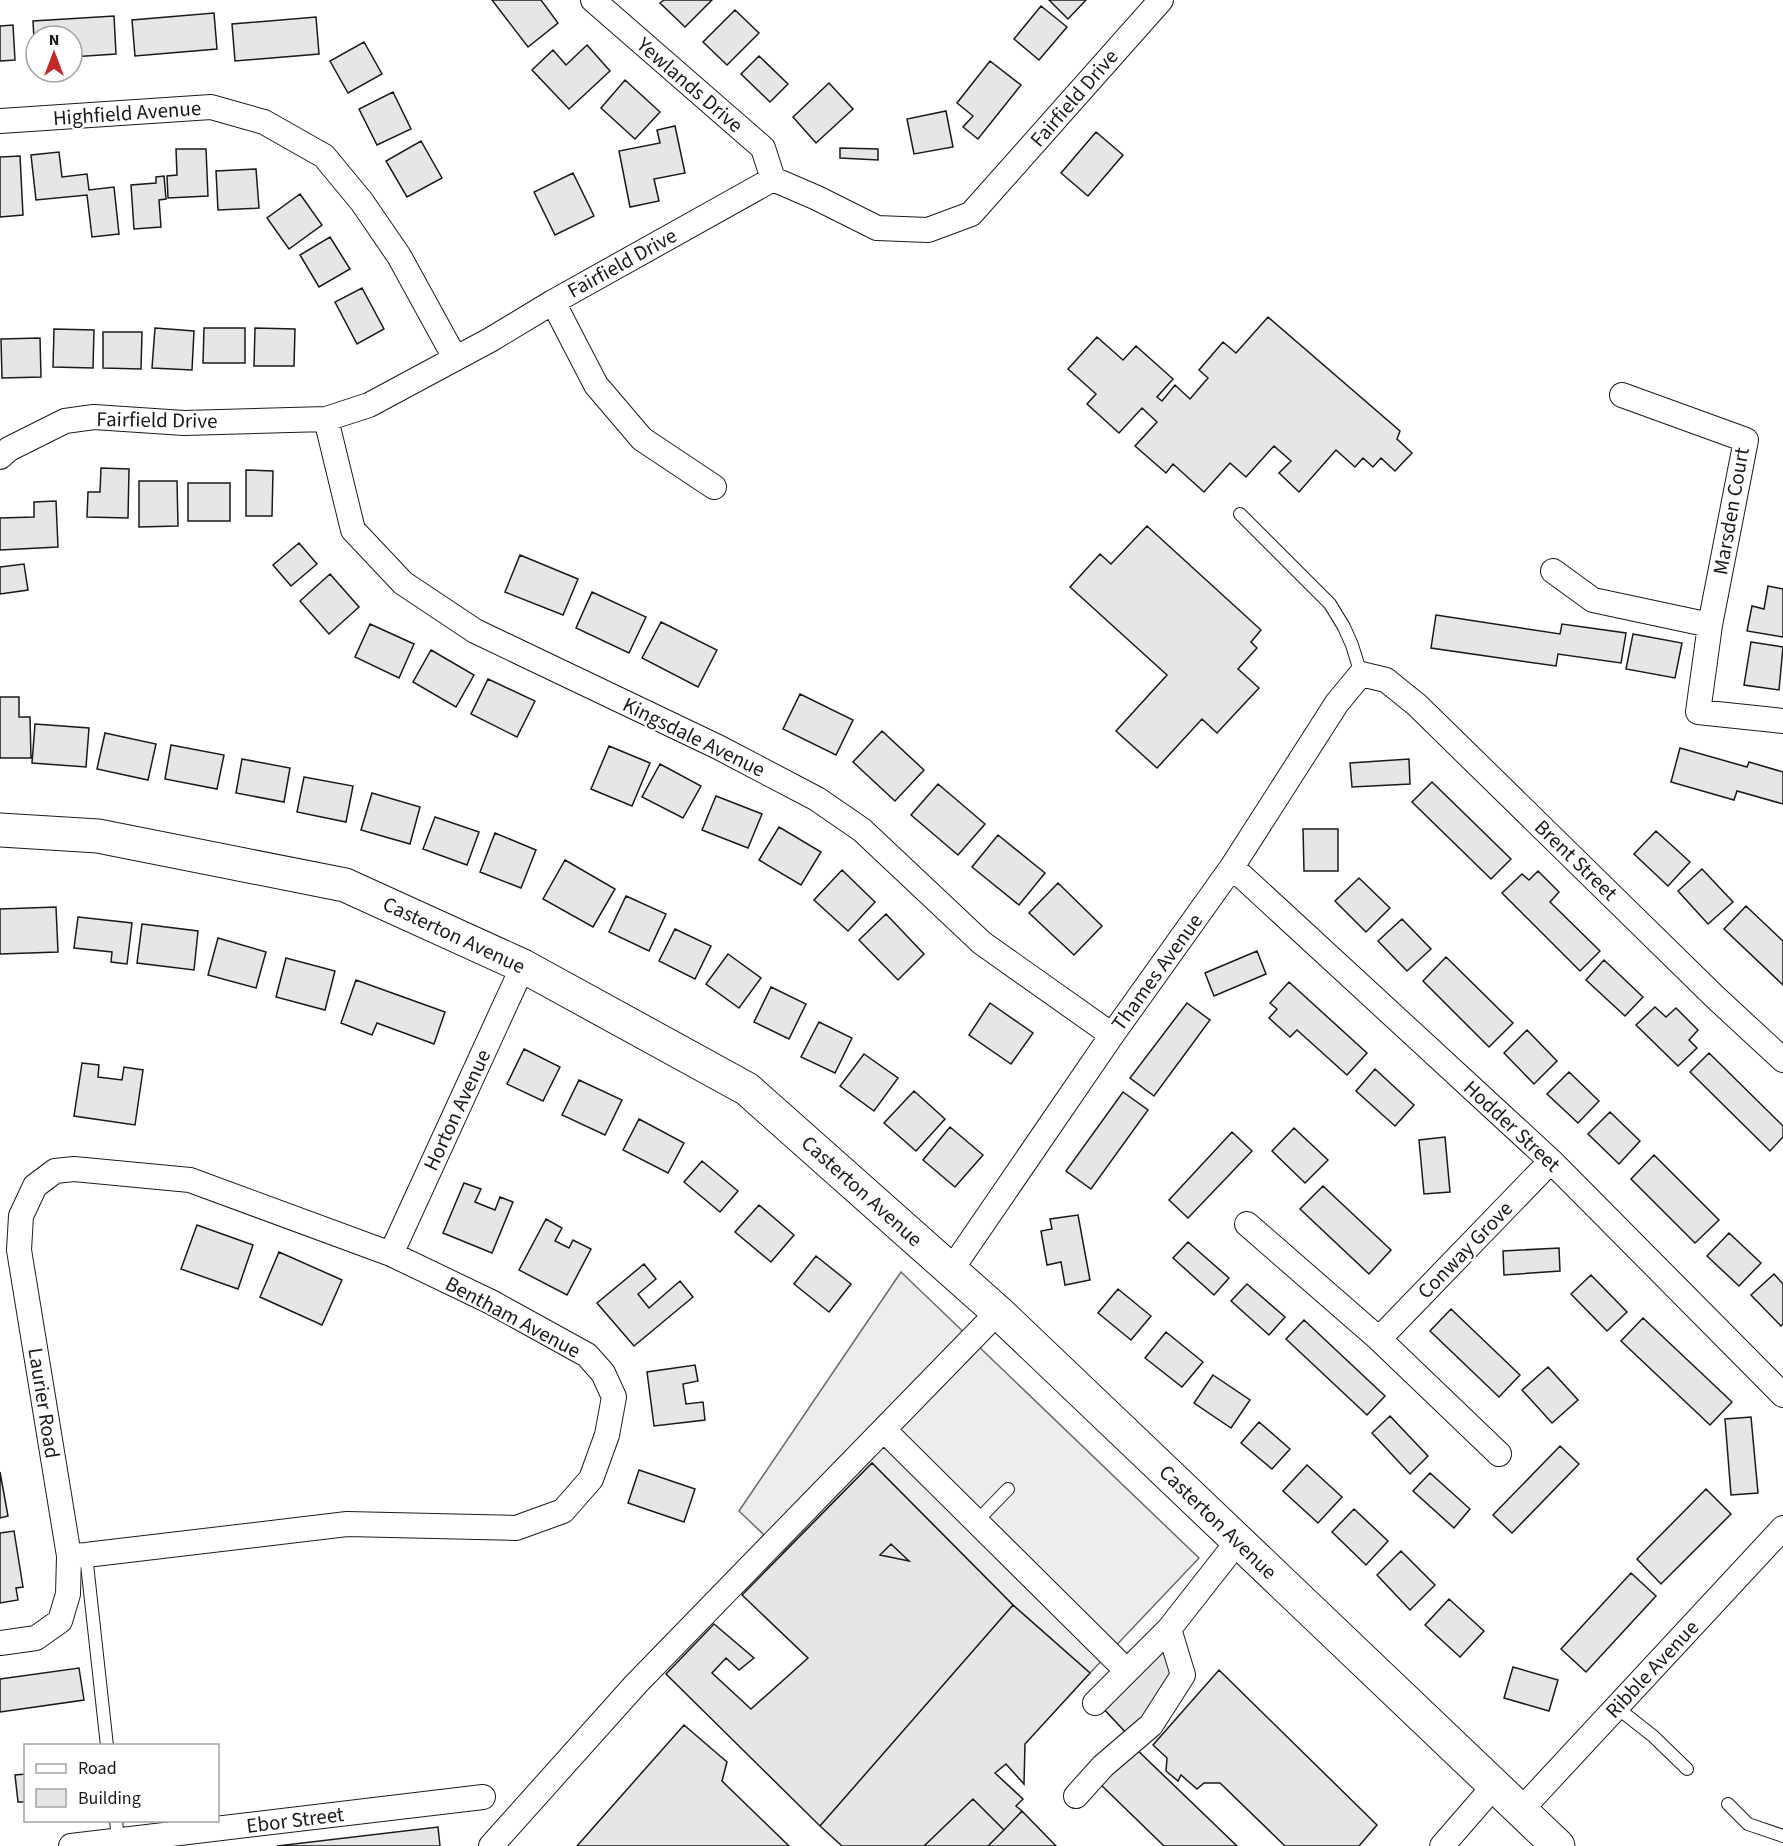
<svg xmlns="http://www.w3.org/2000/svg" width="1783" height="1846" font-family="'Source Sans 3',sans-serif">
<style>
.built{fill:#ededed;stroke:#6a6a6a;stroke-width:1.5}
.building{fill:#e6e6e6;stroke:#1a1a1a;stroke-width:1.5}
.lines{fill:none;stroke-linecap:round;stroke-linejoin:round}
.lane-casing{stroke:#1a1a1a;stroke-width:14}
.street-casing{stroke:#1a1a1a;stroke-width:26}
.highway-casing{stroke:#1a1a1a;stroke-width:35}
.lane{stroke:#fff;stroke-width:12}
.street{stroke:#fff;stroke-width:24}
.highway{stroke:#fff;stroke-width:33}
.labels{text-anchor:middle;stroke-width:4.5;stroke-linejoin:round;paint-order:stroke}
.street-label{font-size:21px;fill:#1a1a1a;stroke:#fff}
</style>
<rect width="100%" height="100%" fill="#fff"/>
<path class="built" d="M 901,1272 L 1199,1558 L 1090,1673 L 1013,1605 L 872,1463 L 783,1553 L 739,1511 Z"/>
<path class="building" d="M 492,0 L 541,0 L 558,23 L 528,47 Z
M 664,0 L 712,0 L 685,27 L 660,3 Z
M 1049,0 L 1086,0 L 1068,19 Z
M 1041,6 L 1067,27 L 1039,60 L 1014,39 Z
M 735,10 L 759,33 L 727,65 L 703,42 Z
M 214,13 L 217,49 L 135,56 L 132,20 Z
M 114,16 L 116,54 L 72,57 L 72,36 L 36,36 L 35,59 L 33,21 Z
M 316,17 L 319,54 L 235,61 L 232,24 Z
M 13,25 L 15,60 L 0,61 L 0,26 Z
M 364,42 L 382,74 L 348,93 L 330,61 Z
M 587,45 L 610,71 L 569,109 L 532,70 L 553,50 L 566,65 Z
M 759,56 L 788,84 L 770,102 L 741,74 Z
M 990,61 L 1021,85 L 978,139 L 963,127 L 973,116 L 957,103 Z
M 625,80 L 660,112 L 635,139 L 601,108 Z
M 829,83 L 853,109 L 816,143 L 793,117 Z
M 393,92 L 411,129 L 377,145 L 359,109 Z
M 946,111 L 953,147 L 914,154 L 907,119 Z
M 675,126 L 685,173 L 654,179 L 659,201 L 630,207 L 619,151 L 660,143 L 657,130 Z
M 1096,132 L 1123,155 L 1088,196 L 1061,173 Z
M 421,141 L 442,178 L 407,197 L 386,161 Z
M 840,148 L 878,149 L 878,160 L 840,158 Z
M 176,149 L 206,149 L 208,196 L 168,198 L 167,176 L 177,175 Z
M 59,152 L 62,177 L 87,174 L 89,190 L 114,187 L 119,234 L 92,237 L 87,195 L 36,200 L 31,155 Z
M 20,156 L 23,215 L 0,217 L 0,157 Z
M 256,169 L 259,208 L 218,210 L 216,171 Z
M 573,173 L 594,216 L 555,235 L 534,192 Z
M 164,176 L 166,199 L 159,200 L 161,227 L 134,229 L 131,185 L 156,183 L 156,177 Z
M 300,194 L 322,225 L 289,249 L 267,218 Z
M 330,237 L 350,269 L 319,287 L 300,255 Z
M 362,288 L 384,329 L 357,344 L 335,302 Z
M 1268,317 L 1400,431 L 1397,439 L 1412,453 L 1395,471 L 1381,458 L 1373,467 L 1363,458 L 1355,467 L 1336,450 L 1299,492 L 1279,473 L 1291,461 L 1274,446 L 1246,477 L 1230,463 L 1204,492 L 1173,464 L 1166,473 L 1135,446 L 1157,422 L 1142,408 L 1119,433 L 1087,404 L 1096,394 L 1068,369 L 1097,337 L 1123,360 L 1136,346 L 1173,379 L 1157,397 L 1162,401 L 1175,385 L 1190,399 L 1208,378 L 1199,370 L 1223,342 L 1236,353 Z
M 155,328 L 194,331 L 192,370 L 152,368 Z
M 204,328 L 245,328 L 245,363 L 203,363 Z
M 255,328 L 295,329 L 294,366 L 254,366 Z
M 54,329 L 94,330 L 93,368 L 53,367 Z
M 103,332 L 142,332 L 141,369 L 103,368 Z
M 40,338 L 41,377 L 2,378 L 1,339 Z
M 101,468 L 129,469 L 128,518 L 87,517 L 88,492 L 100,492 Z
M 246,470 L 273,471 L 272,516 L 246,516 Z
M 139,481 L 177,481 L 178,526 L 139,527 Z
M 188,483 L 230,483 L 230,521 L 188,521 Z
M 56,501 L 58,547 L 0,550 L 0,518 L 34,517 L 34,502 Z
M 1147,526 L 1261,630 L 1251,642 L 1257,648 L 1238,669 L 1259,688 L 1217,733 L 1202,719 L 1157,768 L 1116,731 L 1167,675 L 1070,587 L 1100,554 L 1111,564 Z
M 299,543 L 317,564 L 291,586 L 273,565 Z
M 520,555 L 578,579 L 563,615 L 505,592 Z
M 24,564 L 28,590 L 0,594 L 0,567 Z
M 330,574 L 359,607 L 329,634 L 300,601 Z
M 1768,586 L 1783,589 L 1783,637 L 1747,631 L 1752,606 L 1764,609 Z
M 592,592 L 646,617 L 629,653 L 576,628 Z
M 1436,615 L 1560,634 L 1562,624 L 1626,633 L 1621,663 L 1558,654 L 1556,666 L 1431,648 Z
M 661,622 L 717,650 L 698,687 L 642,658 Z
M 370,624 L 414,644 L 399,678 L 355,657 Z
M 1633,634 L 1682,643 L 1675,678 L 1626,669 Z
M 1751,642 L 1783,647 L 1779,690 L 1744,685 Z
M 431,650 L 474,675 L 456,707 L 413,682 Z
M 488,679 L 535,701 L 517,737 L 471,714 Z
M 800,694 L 853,720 L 836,755 L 783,729 Z
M 0,697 L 19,697 L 19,717 L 30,717 L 31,758 L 0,758 Z
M 35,724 L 89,728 L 86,767 L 32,763 Z
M 882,731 L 924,770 L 895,801 L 853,762 Z
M 105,733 L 156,744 L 148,780 L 97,769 Z
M 171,745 L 224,755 L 217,789 L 165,779 Z
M 609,746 L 650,763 L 632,806 L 591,789 Z
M 1680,748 L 1747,767 L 1749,762 L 1783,772 L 1783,804 L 1737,791 L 1734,800 L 1671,782 Z
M 242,759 L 290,768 L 284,802 L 236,793 Z
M 1409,759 L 1410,784 L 1352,787 L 1350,763 Z
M 660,764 L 701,786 L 683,818 L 642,797 Z
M 304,777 L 353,786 L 346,822 L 297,812 Z
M 1432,782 L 1511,859 L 1491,879 L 1412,802 Z
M 938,784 L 985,824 L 958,855 L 911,815 Z
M 372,793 L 420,807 L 410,844 L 361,830 Z
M 716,796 L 762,814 L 748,848 L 702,830 Z
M 435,817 L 479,832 L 467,865 L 423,849 Z
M 779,827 L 821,852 L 801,885 L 759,860 Z
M 1303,829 L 1338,829 L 1338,871 L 1304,871 Z
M 1656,831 L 1690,862 L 1668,886 L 1634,854 Z
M 495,833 L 536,850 L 521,888 L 480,872 Z
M 998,835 L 1045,873 L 1019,905 L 972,867 Z
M 565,860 L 615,889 L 593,927 L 543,899 Z
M 1702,869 L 1733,902 L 1708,924 L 1678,891 Z
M 842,870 L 875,902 L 848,931 L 814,900 Z
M 1538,871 L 1559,892 L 1550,902 L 1600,951 L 1580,971 L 1502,893 L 1522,874 L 1529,880 Z
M 1359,878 L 1390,908 L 1366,932 L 1335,901 Z
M 1058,883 L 1102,926 L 1074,955 L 1029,913 Z
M 626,896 L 666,914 L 649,951 L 609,932 Z
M 1746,906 L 1783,941 L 1783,985 L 1724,929 Z
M 56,907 L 58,952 L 0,954 L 0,909 Z
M 886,914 L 924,954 L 898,980 L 859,940 Z
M 78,917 L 132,923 L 127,964 L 111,962 L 112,952 L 74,948 Z
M 1402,919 L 1431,949 L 1407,971 L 1378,941 Z
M 142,924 L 198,931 L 194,970 L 137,963 Z
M 675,929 L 711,946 L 695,979 L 659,961 Z
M 218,938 L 266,952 L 256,988 L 208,975 Z
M 1257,951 L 1266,974 L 1214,996 L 1205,973 Z
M 728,954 L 761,978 L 739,1008 L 706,984 Z
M 1446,957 L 1513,1023 L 1489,1047 L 1423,981 Z
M 286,958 L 335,971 L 325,1010 L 276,997 Z
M 1604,960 L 1643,997 L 1625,1016 L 1586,980 Z
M 356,980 L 445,1012 L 434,1044 L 377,1023 L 372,1035 L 341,1023 Z
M 1289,982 L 1367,1053 L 1347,1075 L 1297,1030 L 1290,1037 L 1269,1018 L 1277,1009 L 1270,1003 Z
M 771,987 L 806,1004 L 789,1039 L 754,1022 Z
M 990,1003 L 1033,1033 L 1011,1064 L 969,1035 Z
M 1187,1003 L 1210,1020 L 1154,1096 L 1130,1078 Z
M 1655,1007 L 1666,1017 L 1676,1008 L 1698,1030 L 1689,1040 L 1697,1048 L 1678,1066 L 1636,1025 Z
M 819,1022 L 852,1038 L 835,1073 L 801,1057 Z
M 1527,1030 L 1557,1061 L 1534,1084 L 1504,1053 Z
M 524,1049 L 560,1067 L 543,1101 L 507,1084 Z
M 1709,1053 L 1783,1126 L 1783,1137 L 1770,1151 L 1690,1072 Z
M 864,1054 L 898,1078 L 874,1111 L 840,1086 Z
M 82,1063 L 99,1065 L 98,1077 L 122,1080 L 124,1067 L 143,1070 L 135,1125 L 74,1116 Z
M 1375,1069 L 1414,1105 L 1395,1126 L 1356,1091 Z
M 1569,1072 L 1599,1101 L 1578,1123 L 1547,1094 Z
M 579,1080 L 622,1100 L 605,1135 L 562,1115 Z
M 914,1091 L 945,1119 L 916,1151 L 884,1123 Z
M 1123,1092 L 1148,1110 L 1091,1189 L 1066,1171 Z
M 1610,1112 L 1640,1141 L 1619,1164 L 1588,1134 Z
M 639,1119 L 684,1143 L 668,1173 L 623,1150 Z
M 950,1127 L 983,1155 L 955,1187 L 923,1160 Z
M 1294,1128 L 1328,1160 L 1305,1183 L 1272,1151 Z
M 1232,1132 L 1252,1151 L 1188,1218 L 1169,1200 Z
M 1445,1137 L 1450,1192 L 1424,1194 L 1419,1140 Z
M 1654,1155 L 1719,1220 L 1695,1243 L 1631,1179 Z
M 702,1161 L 738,1191 L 720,1212 L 684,1182 Z
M 464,1183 L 481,1189 L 475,1202 L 495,1210 L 500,1197 L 513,1202 L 492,1253 L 443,1233 Z
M 1323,1186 L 1391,1250 L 1369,1274 L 1300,1209 Z
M 759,1205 L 794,1235 L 771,1262 L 735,1232 Z
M 1078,1215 L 1090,1280 L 1065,1285 L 1061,1262 L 1047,1265 L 1041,1231 L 1052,1229 L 1050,1219 Z
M 546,1219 L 562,1228 L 555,1241 L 569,1248 L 573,1240 L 591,1249 L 567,1295 L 519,1270 Z
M 197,1225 L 253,1245 L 238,1289 L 181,1269 Z
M 1729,1233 L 1761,1263 L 1739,1286 L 1707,1256 Z
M 1188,1242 L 1229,1278 L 1214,1295 L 1173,1258 Z
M 1559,1248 L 1560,1271 L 1504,1275 L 1503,1251 Z
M 279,1252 L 342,1280 L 322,1325 L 260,1297 Z
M 816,1256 L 851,1284 L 829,1312 L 794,1284 Z
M 644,1264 L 656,1279 L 638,1294 L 649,1308 L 680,1281 L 693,1297 L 634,1346 L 597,1303 Z
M 1774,1274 L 1783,1284 L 1783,1324 L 1781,1326 L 1751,1295 Z
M 1591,1275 L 1627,1312 L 1607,1331 L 1571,1294 Z
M 1247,1284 L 1285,1317 L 1269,1335 L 1231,1301 Z
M 1118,1289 L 1151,1316 L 1131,1340 L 1098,1313 Z
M 1451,1309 L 1520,1375 L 1499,1397 L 1430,1331 Z
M 1643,1318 L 1732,1402 L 1710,1425 L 1621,1341 Z
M 1304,1320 L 1385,1396 L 1367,1415 L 1286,1339 Z
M 1166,1332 L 1203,1362 L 1182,1387 L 1145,1358 Z
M 695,1365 L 698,1381 L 683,1384 L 686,1404 L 703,1402 L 705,1420 L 654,1426 L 647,1372 Z
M 1548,1367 L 1578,1400 L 1552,1423 L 1522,1390 Z
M 1213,1375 L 1250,1400 L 1231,1428 L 1194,1403 Z
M 1390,1416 L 1428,1456 L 1410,1474 L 1372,1433 Z
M 1751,1417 L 1758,1493 L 1731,1495 L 1725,1419 Z
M 1259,1422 L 1290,1449 L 1272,1469 L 1241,1443 Z
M 1560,1446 L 1579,1464 L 1512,1533 L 1493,1515 Z
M 872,1463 L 1013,1605 L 820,1826 L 666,1674 L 714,1624 L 754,1658 L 739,1670 L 726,1658 L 712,1673 L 751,1709 L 808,1658 L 742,1595 Z
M 1307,1465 L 1342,1497 L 1318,1523 L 1283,1491 Z
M 639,1470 L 695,1489 L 684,1522 L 628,1503 Z
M 0,1472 L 8,1516 L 0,1518 Z
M 1430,1473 L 1470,1509 L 1454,1528 L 1413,1491 Z
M 1706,1489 L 1731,1514 L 1661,1584 L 1637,1559 Z
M 1354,1509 L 1388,1541 L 1366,1565 L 1332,1532 Z
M 14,1531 L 23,1587 L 16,1588 L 18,1600 L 0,1603 L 0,1533 Z
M 891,1544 L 909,1561 L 880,1555 Z
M 1401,1551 L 1435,1585 L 1410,1610 L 1377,1575 Z
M 1631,1573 L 1656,1596 L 1586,1672 L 1561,1649 Z
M 1449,1599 L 1484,1631 L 1460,1657 L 1425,1625 Z
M 1013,1605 L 1090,1673 L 1025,1744 L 1024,1784 L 1006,1764 L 995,1773 L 1023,1799 L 1016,1806 L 1022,1811 L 1004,1830 L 973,1799 L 924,1846 L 842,1846 L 820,1826 Z
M 1162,1644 L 1179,1674 L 1130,1737 L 1100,1705 Z
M 1513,1667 L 1558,1680 L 1549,1711 L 1504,1698 Z
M 79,1668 L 84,1700 L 0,1712 L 0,1679 Z
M 1219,1670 L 1377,1825 L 1359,1846 L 1285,1846 L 1220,1783 L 1204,1783 L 1197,1789 L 1181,1775 L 1178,1781 L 1166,1771 L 1167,1758 L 1153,1745 Z
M 684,1725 L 727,1762 L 722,1781 L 789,1846 L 577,1846 Z
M 1132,1745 L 1237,1846 L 1164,1846 L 1098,1782 Z
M 26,1774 L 26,1802 L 18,1802 L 15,1775 Z
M 973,1799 L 1004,1830 L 988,1846 L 924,1846 Z
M 1022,1811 L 1056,1846 L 988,1846 L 1004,1830 Z
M 438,1827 L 440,1846 L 277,1846 Z"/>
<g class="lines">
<g class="lane-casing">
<path id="lane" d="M 1240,514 L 1330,604 L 1344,627 L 1352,645 L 1361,674
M 976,1522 L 1008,1489
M 86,1555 L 107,1746
M 1616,1707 L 1653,1736 L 1687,1769
M 1728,1804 L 1748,1824 L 1783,1836
M 116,1820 L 118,1840"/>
</g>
<g class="street-casing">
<path id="street" d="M 593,0 L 763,148 L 773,179
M 0,121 L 211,107 L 264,122 L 324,156 L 362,202 L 399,256 L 455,358
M 773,179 L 817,198 L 877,228 L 928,230 L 971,214 L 1161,0
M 553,302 L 596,385 L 642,439 L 714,487
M 1622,395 L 1746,440 L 1710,625 L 1698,712 L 1783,721
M 326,419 L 353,530 L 403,583 L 475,631 L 718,747 L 817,799 L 862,830 L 982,943 L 1112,1035
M 0,457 L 9,449 L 65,421 L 94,417 L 184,423 L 326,419 L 369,405 L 490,340 L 553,302 L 773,179
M 1553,571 L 1593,600 L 1710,625
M 1232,867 L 1551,1161 L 1783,1395
M 1247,1224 L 1379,1339 L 1499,1454
M 391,1254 L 523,966
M 951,1270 L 1112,1035 L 1232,867 L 1337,703 L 1361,674 L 1386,680 L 1417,705 L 1715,997 L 1783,1060
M 1379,1339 L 1551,1161
M 884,1430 L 1127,1671
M 0,1643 L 36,1638 L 60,1621 L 68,1594 L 69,1556 L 19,1250 L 21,1216 L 35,1186 L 55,1171 L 74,1169 L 190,1180 L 391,1254 L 491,1302 L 587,1355 L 603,1373 L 614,1397 L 607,1435 L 591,1479 L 563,1511 L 516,1528 L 347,1524 L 86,1555 L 69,1556
M 1095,1703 L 1169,1629
M 1076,1796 L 1103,1766 L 1151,1725 L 1183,1675 L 1169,1629 L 1238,1541
M 1521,1810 L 1783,1528
M 71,1846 L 483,1797
M 491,1846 L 636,1684 L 998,1312
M 1442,1846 L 1495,1785"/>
</g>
<g class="highway-casing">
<path id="highway" d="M 0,830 L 98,836 L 345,885 L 523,966 L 747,1089 L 998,1312 L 1558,1846"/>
</g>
<use href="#lane" class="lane"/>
<use href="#street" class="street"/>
<use href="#highway" class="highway"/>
</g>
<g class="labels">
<g class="street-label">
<text transform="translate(690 85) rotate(41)" y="7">Yewlands Drive</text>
<text transform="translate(1074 98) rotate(-49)" y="7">Fairfield Drive</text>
<text transform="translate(127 113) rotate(-4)" y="7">Highfield Avenue</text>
<text transform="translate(622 263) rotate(-29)" y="7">Fairfield Drive</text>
<text transform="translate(157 420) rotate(1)" y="7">Fairfield Drive</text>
<text transform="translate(1731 511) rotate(-80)" y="7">Marsden Court</text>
<text transform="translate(694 737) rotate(26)" y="7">Kingsdale Avenue</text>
<text transform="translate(1576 860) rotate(44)" y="7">Brent Street</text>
<text transform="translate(454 935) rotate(25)" y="7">Casterton Avenue</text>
<text transform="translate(1157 972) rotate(-54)" y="7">Thames Avenue</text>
<text transform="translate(457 1110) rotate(-65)" y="7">Horton Avenue</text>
<text transform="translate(1512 1126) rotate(43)" y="7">Hodder Street</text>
<text transform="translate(862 1191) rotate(42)" y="7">Casterton Avenue</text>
<text transform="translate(1465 1250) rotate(-46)" y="7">Conway Grove</text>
<text transform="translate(513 1317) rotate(28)" y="7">Bentham Avenue</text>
<text transform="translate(44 1403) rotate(81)" y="7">Laurier Road</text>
<text transform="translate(1218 1522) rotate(44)" y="7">Casterton Avenue</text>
<text transform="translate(1652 1669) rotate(-47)" y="7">Ribble Avenue</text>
<text transform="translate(295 1820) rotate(-7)" y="7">Ebor Street</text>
</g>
</g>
<rect x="24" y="1744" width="195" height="78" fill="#ffffff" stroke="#a3a3a3" stroke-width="1.5"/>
<rect x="36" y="1764" width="30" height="9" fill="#ffffff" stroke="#a3a3a3" stroke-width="1.5"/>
<text x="78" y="1774" font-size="18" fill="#1a1a1a">Road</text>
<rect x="36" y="1789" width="30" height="18" fill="#e6e6e6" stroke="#a3a3a3" stroke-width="1.5"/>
<text x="78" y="1804" font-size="18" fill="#1a1a1a">Building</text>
<g transform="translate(54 54)"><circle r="28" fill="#ffffff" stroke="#a3a3a3" stroke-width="1.5"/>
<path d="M0-4.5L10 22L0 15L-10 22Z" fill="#c62828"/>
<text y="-9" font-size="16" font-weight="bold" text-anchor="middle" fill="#1a1a1a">N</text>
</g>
</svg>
